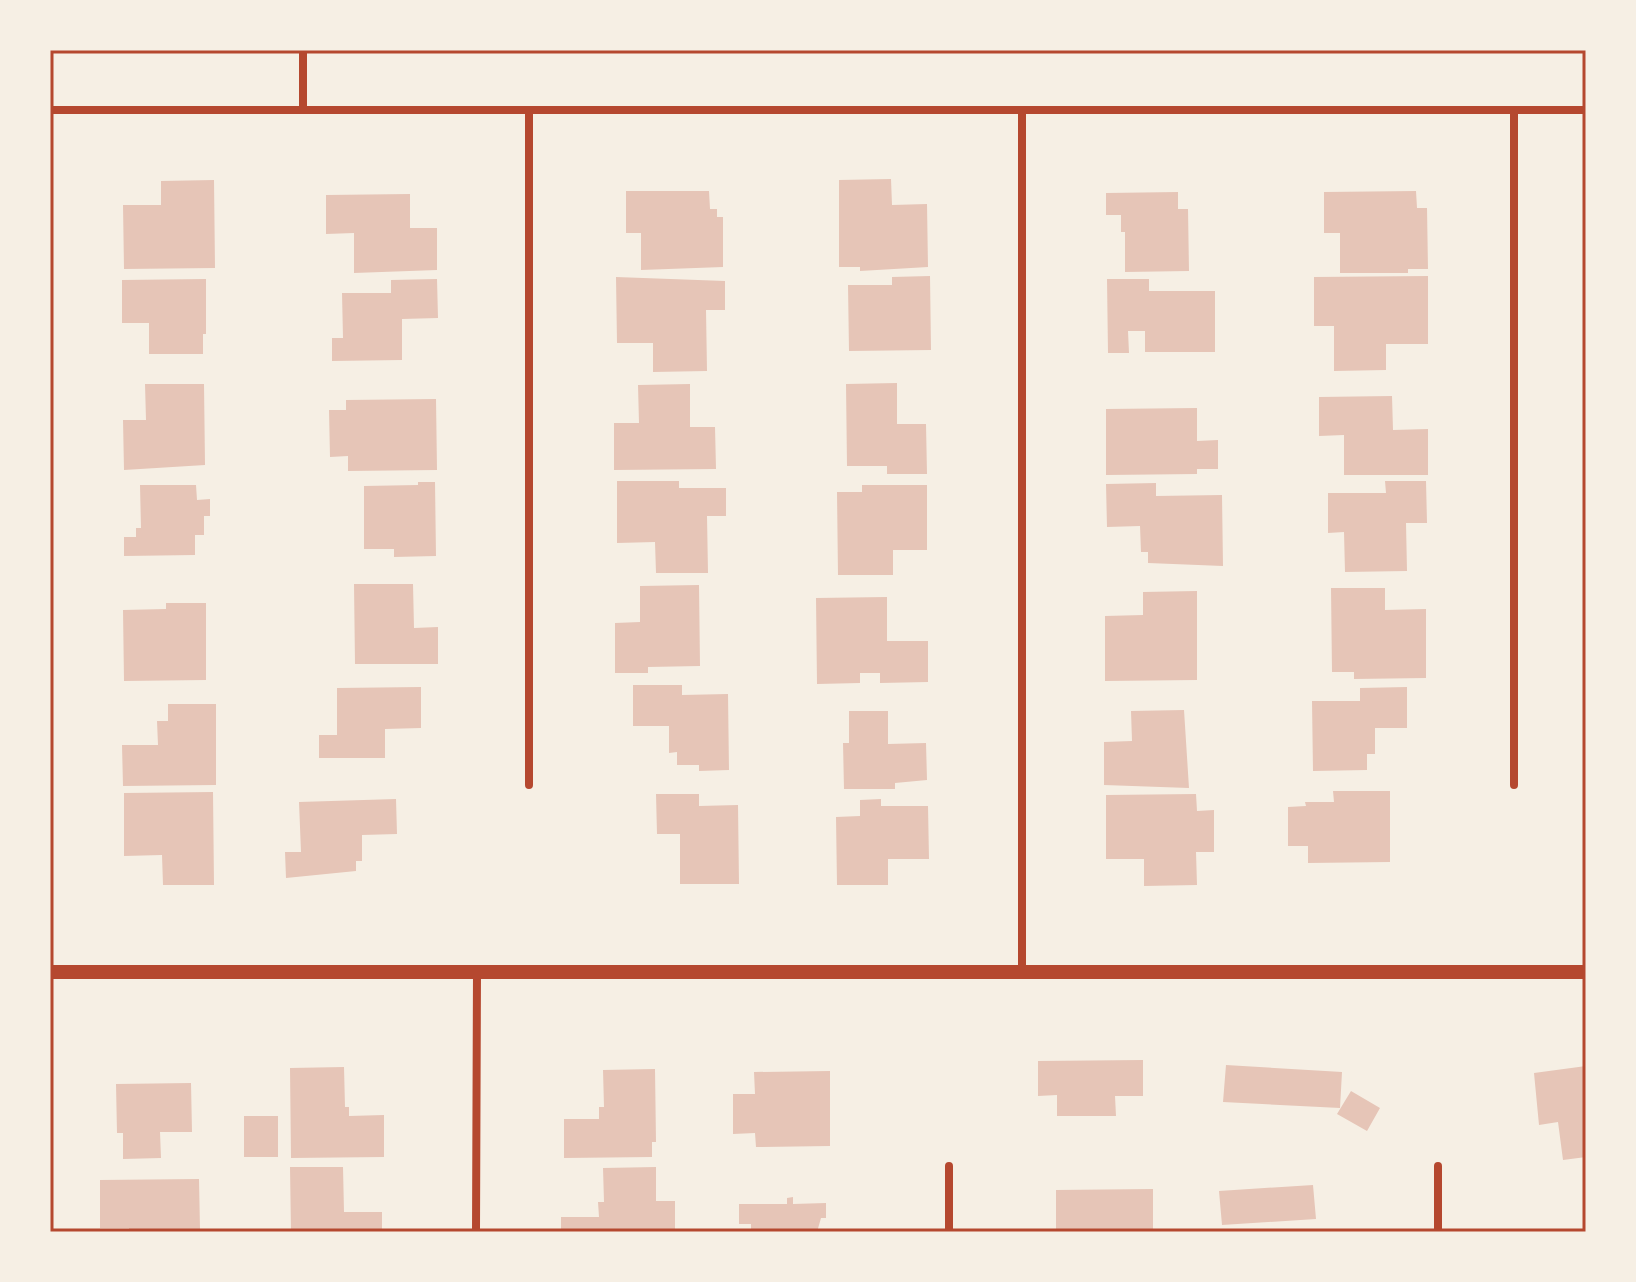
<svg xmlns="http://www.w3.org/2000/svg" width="1636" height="1282" font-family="Roboto,sans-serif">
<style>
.building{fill:#e6c5b7}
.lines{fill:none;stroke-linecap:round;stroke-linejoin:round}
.minor{stroke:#b5482f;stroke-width:8}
.tertiary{stroke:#b5482f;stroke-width:14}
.neatline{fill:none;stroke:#b5482f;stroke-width:3}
</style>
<rect width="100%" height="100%" fill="#f6efe4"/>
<path class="building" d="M 891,179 L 892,205 L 927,204 L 928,267 L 860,271 L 860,267 L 839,267 L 839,180 Z
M 214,180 L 215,268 L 124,269 L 123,205 L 161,205 L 161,181 Z
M 626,191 L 709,191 L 710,209 L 717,209 L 717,217 L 723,217 L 723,267 L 641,270 L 641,233 L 626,233 Z
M 1416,191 L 1417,208 L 1427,208 L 1428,269 L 1408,269 L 1408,273 L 1340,273 L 1340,233 L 1324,233 L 1324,192 Z
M 1178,192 L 1178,209 L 1188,209 L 1189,271 L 1125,272 L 1125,232 L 1121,232 L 1121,215 L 1106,215 L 1106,193 Z
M 410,194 L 410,228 L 437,228 L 437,270 L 354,273 L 354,233 L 326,234 L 326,195 Z
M 930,276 L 931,350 L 849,351 L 848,285 L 892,285 L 892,277 Z
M 1428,276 L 1428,344 L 1386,344 L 1386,370 L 1334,371 L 1334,326 L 1314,326 L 1314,277 Z
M 616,277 L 725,281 L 725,310 L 706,310 L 707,371 L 653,372 L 653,343 L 617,343 Z
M 206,279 L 206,334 L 203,334 L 203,354 L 149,354 L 149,323 L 122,323 L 122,280 Z
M 437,279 L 438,318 L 402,319 L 402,360 L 332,361 L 332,338 L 343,338 L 342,293 L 391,293 L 391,280 Z
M 1107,279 L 1149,279 L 1149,291 L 1215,291 L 1215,352 L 1145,352 L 1145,331 L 1128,331 L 1129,353 L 1108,353 Z
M 897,383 L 897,424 L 926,424 L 927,474 L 887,474 L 887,466 L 847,466 L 846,384 Z
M 145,384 L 204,384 L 205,465 L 124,470 L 123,420 L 146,420 Z
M 690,384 L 690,427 L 715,427 L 716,469 L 614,470 L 614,423 L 639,423 L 638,385 Z
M 1392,396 L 1393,430 L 1428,429 L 1428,475 L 1344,475 L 1344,435 L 1319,436 L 1319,397 Z
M 436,399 L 437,470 L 348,471 L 348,456 L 330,457 L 329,410 L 346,410 L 346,400 Z
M 1197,408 L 1197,441 L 1218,440 L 1218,469 L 1197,469 L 1197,474 L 1106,475 L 1106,409 Z
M 617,481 L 679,481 L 679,488 L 726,488 L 726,516 L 707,516 L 708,573 L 656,573 L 655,542 L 617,543 Z
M 1385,481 L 1426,481 L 1427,523 L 1406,523 L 1407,571 L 1345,572 L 1344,532 L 1328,533 L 1328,493 L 1386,493 Z
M 418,482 L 435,482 L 436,556 L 394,557 L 394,549 L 364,549 L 364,486 L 418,485 Z
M 1156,483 L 1156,496 L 1222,495 L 1223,566 L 1148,563 L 1148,552 L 1141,552 L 1140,526 L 1107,527 L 1106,484 Z
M 140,485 L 196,485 L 197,500 L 210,499 L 210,516 L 204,516 L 204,535 L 195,535 L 195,555 L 124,556 L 124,537 L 136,537 L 136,528 L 141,528 Z
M 862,485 L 927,485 L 927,550 L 893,550 L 893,575 L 838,575 L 837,492 L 862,492 Z
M 354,584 L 413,584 L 414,628 L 438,627 L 438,664 L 355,664 Z
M 699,585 L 700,666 L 648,667 L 648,673 L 615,673 L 615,623 L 640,622 L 640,586 Z
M 1331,588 L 1385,588 L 1385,610 L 1426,609 L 1426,678 L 1354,679 L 1354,672 L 1332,672 Z
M 1197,591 L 1197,680 L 1105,681 L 1105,616 L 1143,615 L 1143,592 Z
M 887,597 L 887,641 L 928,641 L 928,682 L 880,683 L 880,673 L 860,673 L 860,683 L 817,684 L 816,598 Z
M 166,603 L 206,603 L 206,680 L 124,681 L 123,610 L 166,609 Z
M 633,685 L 682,685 L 682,695 L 728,694 L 729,770 L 699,771 L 699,765 L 677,765 L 677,752 L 669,753 L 669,726 L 633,726 Z
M 421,687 L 421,728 L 385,729 L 385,758 L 319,758 L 319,735 L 337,735 L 337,688 Z
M 1407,687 L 1407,728 L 1375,728 L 1375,754 L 1367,754 L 1367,770 L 1313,771 L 1312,701 L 1360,701 L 1360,688 Z
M 168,704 L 216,704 L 216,785 L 123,786 L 122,745 L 158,745 L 157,721 L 168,721 Z
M 1184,710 L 1189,788 L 1104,785 L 1104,742 L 1132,741 L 1131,711 Z
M 849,711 L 888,711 L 888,744 L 926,743 L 927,780 L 895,783 L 895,789 L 844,789 L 843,743 L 849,743 Z
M 1333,791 L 1390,791 L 1390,862 L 1308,863 L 1308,846 L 1288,846 L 1288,807 L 1306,806 L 1305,802 L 1334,802 Z
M 213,792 L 214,885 L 163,885 L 162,855 L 124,856 L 124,793 Z
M 656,794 L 699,794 L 699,806 L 738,805 L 739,884 L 680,884 L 680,834 L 657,834 Z
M 1196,794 L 1197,811 L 1214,810 L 1214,852 L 1196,852 L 1197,885 L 1144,886 L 1144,859 L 1106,859 L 1106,795 Z
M 396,799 L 397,834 L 362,835 L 362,861 L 356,861 L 356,871 L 286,878 L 285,852 L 301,852 L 299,802 Z
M 881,799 L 881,806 L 928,806 L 929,859 L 888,859 L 888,885 L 837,885 L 836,817 L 860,816 L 860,800 Z
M 1143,1060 L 1143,1096 L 1115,1096 L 1116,1116 L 1057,1116 L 1057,1095 L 1038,1096 L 1038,1061 Z
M 1226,1065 L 1342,1072 L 1340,1108 L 1223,1102 Z
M 1586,1066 L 1586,1157 L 1563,1160 L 1558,1122 L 1539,1125 L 1534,1073 Z
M 344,1067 L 345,1107 L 349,1107 L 349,1116 L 384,1115 L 384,1157 L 291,1158 L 290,1068 Z
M 655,1069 L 656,1142 L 652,1142 L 652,1157 L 564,1158 L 564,1119 L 599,1119 L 599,1107 L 604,1107 L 603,1070 Z
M 830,1071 L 830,1146 L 756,1147 L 755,1133 L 733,1134 L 733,1094 L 755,1094 L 754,1072 Z
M 191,1083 L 192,1132 L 160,1132 L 161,1158 L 123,1159 L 123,1133 L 117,1133 L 116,1084 Z
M 1351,1091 L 1380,1108 L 1367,1131 L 1337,1114 Z
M 244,1116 L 278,1116 L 278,1157 L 244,1157 Z
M 290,1167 L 343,1167 L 344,1212 L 382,1212 L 382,1232 L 291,1232 Z
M 656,1167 L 656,1201 L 675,1201 L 675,1232 L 561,1232 L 561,1217 L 599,1217 L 598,1202 L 604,1202 L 603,1168 Z
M 199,1179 L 200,1229 L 129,1232 L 129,1228 L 100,1228 L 100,1180 Z
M 1313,1185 L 1316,1219 L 1222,1225 L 1219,1191 Z
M 1153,1189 L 1153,1232 L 1056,1232 L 1056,1190 Z
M 793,1197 L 793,1204 L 826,1203 L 826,1218 L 821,1218 L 817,1232 L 751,1232 L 751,1224 L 739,1224 L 739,1204 L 787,1204 L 787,1198 Z"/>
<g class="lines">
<path class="minor" d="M 50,110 L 1586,110
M 303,110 L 303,50
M 1022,110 L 1022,972
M 1514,110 L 1514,785
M 529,785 L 529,110
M 949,1166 L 949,1232
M 1438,1166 L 1438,1232
M 476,1232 L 477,972"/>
<path class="tertiary" d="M 50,972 L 1586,972"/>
</g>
<rect width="1636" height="1282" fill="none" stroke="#f6efe4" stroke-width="104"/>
<rect x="52" y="52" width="1532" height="1178" class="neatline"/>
</svg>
